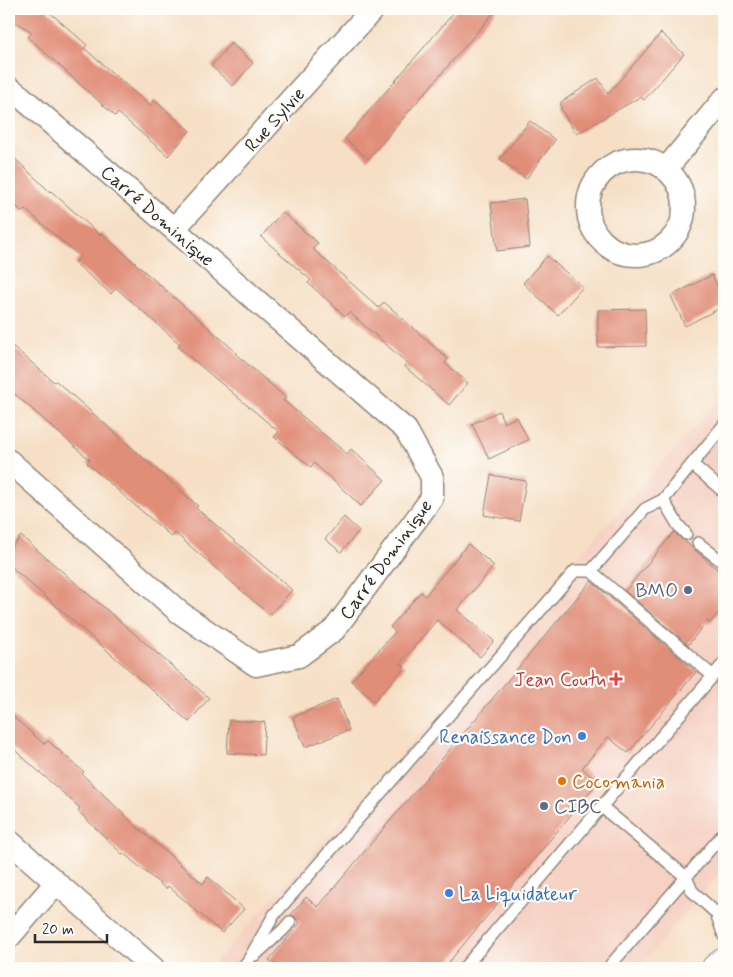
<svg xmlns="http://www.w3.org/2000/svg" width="733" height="977" font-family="Mynerve,sans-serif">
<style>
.built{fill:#f6d2c4}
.building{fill:#e18e79}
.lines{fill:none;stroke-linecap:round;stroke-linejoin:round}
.lane-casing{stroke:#908578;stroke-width:14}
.street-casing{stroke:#908578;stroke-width:25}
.primary-casing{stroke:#908578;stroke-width:30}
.lane{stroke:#fff;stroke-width:11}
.street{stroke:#fff;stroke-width:22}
.primary{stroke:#fff;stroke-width:28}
.service-dot{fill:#5c6f8a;stroke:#fdfcf7;stroke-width:2}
.health-dot{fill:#e0444e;stroke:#fdfcf7;stroke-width:2}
.shop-dot{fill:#3f7fe0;stroke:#fdfcf7;stroke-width:2}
.food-dot{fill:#e8710a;stroke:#fdfcf7;stroke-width:2}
.labels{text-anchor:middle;stroke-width:4.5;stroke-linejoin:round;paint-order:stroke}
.street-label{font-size:19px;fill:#2b2b2b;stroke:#fdfcf7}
.service-label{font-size:19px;fill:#4e5e75;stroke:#fdfcf7;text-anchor:end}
.health-label{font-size:19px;fill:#be3a42;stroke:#fdfcf7;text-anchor:end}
.shop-label{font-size:19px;fill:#366cbe;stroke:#fdfcf7;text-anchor:end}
.food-label{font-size:19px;fill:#c56008;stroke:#fdfcf7;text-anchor:start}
</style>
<rect width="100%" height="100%" fill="#fdfcf7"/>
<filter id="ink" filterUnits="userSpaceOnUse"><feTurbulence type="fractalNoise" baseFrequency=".02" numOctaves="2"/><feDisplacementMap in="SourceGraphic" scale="10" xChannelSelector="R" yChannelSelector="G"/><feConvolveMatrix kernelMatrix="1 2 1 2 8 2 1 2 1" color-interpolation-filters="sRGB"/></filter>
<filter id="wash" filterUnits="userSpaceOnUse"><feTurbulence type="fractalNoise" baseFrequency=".0096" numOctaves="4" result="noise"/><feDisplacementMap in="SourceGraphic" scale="20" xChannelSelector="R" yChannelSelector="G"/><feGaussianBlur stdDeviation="1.12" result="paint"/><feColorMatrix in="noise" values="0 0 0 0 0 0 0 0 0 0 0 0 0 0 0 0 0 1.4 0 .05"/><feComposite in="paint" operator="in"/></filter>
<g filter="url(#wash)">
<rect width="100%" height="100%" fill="#f6dfc5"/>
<path class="built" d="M 724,394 L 724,868 L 639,968 L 217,968 L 213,965 Z"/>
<g id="blocks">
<path class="building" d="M 9,9 L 46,9 L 87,45 L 84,48 L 150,106 L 154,100 L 190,131 L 168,156 L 118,113 L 115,116 L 28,37 L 32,32 L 9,18 Z
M 457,9 L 497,9 L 368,159 L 345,139 Z
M 661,33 L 684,54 L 644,100 L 640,97 L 578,133 L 574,131 L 561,109 L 561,102 L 598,78 L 608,94 Z
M 231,43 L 253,63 L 233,86 L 211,66 Z
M 530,121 L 555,140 L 526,179 L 500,159 Z
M 9,153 L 50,192 L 51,191 L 100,235 L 101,233 L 236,352 L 235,353 L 286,398 L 283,400 L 347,454 L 351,449 L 385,480 L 361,506 L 314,463 L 311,467 L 274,437 L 279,432 L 178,347 L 180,344 L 116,288 L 111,294 L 75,263 L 80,257 L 25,209 L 22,212 L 9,199 Z
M 525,199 L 530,247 L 497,251 L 491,203 Z
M 282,212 L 318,243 L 313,249 L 379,308 L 384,302 L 448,359 L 445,363 L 468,383 L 449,405 L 404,366 L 407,363 L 349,312 L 345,316 L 308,283 L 311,280 L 261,237 Z
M 547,256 L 583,287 L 558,315 L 523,283 Z
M 712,275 L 724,299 L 724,306 L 685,326 L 671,296 Z
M 645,309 L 646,346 L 598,347 L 598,310 Z
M 9,343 L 54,382 L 56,381 L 198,506 L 196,508 L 292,590 L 270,615 L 175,533 L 172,537 L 130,501 L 87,463 L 90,460 L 9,389 Z
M 499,411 L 504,423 L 517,417 L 528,440 L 489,459 L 472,424 Z
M 491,475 L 526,481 L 519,521 L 484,515 Z
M 344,517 L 359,531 L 341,552 L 325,539 Z
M 674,532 L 724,575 L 724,606 L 710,623 L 707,621 L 688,645 L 625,591 Z
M 21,536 L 209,698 L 189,722 L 9,565 L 9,550 Z
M 468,544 L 494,566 L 457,610 L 494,641 L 480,657 L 437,620 L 400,663 L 405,667 L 374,701 L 351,681 L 395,632 L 390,627 L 421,592 L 425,596 Z
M 591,581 L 696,672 L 628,753 L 608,737 L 582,768 L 598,782 L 444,968 L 279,968 L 269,960 L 300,923 L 295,917 L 291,915 L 306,897 L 318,907 Z
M 337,699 L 349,730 L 305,747 L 293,717 Z
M 9,713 L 44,744 L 48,741 L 84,772 L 82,774 L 136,826 L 203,884 L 208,877 L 244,909 L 222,933 L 168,886 L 166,889 L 123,853 L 122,854 L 78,811 L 80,808 L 9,745 Z
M 229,720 L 265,722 L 263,755 L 227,753 Z"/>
</g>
</g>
<g filter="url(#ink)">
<use href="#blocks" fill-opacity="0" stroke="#908578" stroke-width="1"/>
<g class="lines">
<g class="lane-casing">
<path id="lane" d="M 724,425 L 692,464 L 724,492
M 663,500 L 678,525 L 686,534
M 698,543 L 724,563
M 591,571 L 645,509 L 663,500 L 692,464
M 602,807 L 686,877 L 692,891 L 716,913 L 724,936
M 255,955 L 283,930 L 290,922
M 242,968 L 248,961 L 274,915 L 575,571 L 591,571 L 713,676
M 464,968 L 724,663
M 608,968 L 724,833"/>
</g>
<g class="street-casing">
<path id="street" d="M 9,88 L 20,96 L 406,430 L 432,477 L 432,498 L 334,630 L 299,656 L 256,665 L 179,612 L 9,461
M588 207a48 48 0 1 1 96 0a48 48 0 1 1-96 0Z
M 666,169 L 724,99
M 174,229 L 373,9
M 9,841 L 153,968
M 9,937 L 56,883"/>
</g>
<g class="primary-casing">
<path id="primary" d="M 716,968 L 724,962"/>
</g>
<use href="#lane" class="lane"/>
<use href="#street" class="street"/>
<use href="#primary" class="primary"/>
</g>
</g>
<g class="service-dot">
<circle cx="688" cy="590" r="5"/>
<circle cx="544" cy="806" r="5"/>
</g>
<path class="health-dot" d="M613.5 671.5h5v5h5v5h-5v5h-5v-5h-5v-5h5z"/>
<g class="shop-dot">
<circle cx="582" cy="736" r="5"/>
<circle cx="449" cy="893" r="5"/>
</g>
<circle class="food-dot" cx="562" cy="781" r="5"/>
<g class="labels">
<g class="street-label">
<text transform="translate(274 119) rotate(-48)" y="7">Rue Sylvie</text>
<text transform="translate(158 215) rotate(41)" y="7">Carré Dominique</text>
<text transform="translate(385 559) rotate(-54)" y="7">Carré Dominique</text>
</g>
<g class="service-label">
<text x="678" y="597">BMO</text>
<text x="554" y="813" text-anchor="start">CIBC</text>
</g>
<g class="health-label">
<text x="606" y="686">Jean Coutu</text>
</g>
<g class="shop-label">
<text x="572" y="743">Renaissance Don</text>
<text x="459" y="900" text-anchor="start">La Liquidateur</text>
</g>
<g class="food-label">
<text x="572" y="788">Cocomania</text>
</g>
</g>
<rect width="733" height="977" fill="none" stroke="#fdfcf7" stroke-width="30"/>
<path d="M35 934v8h72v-8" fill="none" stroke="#2b2b2b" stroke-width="2.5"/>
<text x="42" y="934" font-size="15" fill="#2b2b2b" stroke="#fdfcf7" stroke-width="4" paint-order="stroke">20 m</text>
</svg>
